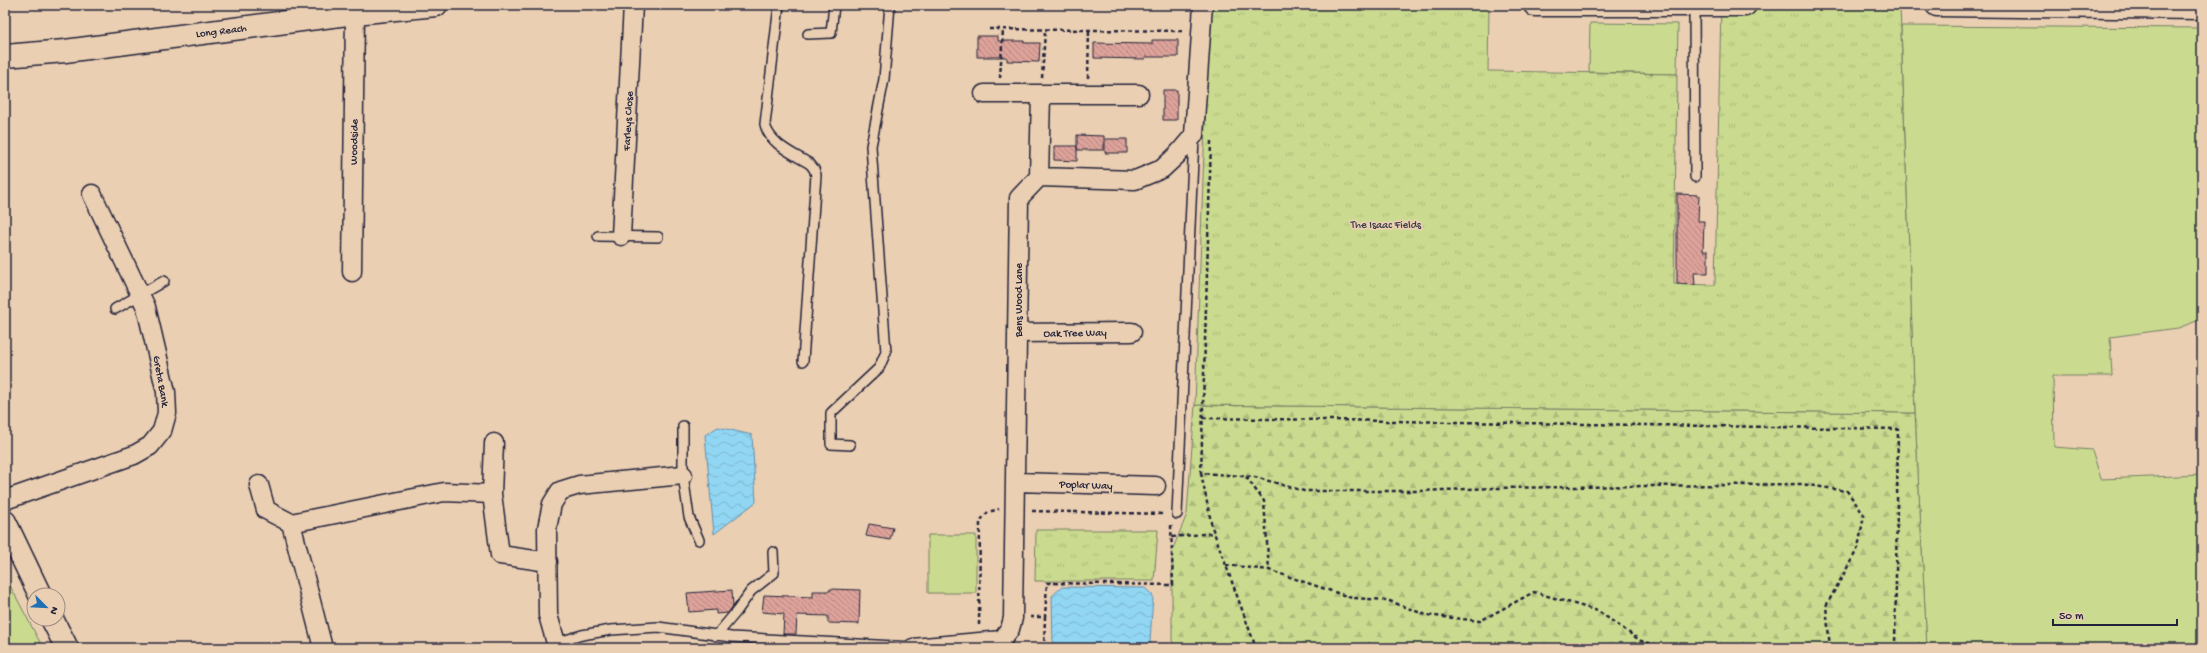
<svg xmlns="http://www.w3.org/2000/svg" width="2207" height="653" font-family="'Gochi Hand',sans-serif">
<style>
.grass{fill:#cadb8f;stroke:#767e65}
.forest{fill:url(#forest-firs);stroke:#767e65}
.park{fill:url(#park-tufts);stroke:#767e65}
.water{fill:url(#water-waves);stroke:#658ea9}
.building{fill:url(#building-back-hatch);stroke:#22223b}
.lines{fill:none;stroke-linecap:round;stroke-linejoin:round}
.service-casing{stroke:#22223b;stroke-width:12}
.minor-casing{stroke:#22223b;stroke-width:21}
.tertiary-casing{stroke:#22223b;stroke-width:25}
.path{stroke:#22223b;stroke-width:2.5;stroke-dasharray:4 3;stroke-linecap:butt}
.service{stroke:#eacfb2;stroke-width:9}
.minor{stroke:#eacfb2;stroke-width:18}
.tertiary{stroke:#eacfb2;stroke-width:22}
.labels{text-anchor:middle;stroke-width:3.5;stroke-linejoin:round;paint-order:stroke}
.street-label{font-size:11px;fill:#22223b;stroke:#eacfb2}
.park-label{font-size:11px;fill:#3b3e48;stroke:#eacfb2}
</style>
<defs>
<pattern id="forest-firs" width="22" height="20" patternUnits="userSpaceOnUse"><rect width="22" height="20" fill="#cadb8f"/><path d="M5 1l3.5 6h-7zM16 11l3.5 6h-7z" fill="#adbc7c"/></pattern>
<pattern id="park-tufts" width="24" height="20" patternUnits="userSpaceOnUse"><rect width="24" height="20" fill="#cadb8f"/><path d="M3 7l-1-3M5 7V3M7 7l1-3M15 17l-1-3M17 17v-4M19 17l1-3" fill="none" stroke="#adbc7c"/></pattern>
<pattern id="water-waves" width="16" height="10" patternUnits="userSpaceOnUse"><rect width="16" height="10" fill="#91d6f3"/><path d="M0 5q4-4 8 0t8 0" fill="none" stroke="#7db7d1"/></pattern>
<pattern id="building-back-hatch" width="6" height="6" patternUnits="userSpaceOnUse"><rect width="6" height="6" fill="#dda39a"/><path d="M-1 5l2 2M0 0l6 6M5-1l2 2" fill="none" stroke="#b3847f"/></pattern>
</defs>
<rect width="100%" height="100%" fill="#eacfb2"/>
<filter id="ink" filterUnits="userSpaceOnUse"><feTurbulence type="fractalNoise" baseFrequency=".025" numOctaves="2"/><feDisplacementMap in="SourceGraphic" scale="8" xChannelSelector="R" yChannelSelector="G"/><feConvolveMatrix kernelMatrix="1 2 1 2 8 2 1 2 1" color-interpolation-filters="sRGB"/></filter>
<g filter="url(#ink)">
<path class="grass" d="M 1590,23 L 1678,24 L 1677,74 L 1589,72 Z
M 1901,26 L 2202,28 L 2202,319 L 2178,328 L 2110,337 L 2112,376 L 2053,376 L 2054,447 L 2092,450 L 2101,479 L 2202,475 L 2202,648 L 1927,648 L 1915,413 Z
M 928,535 L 976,535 L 976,593 L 928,593 Z
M 5,576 L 43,648 L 5,648 Z"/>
<path class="forest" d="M 1195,405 L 1915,413 L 1927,648 L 1177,648 L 1172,641 L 1172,551 L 1187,514 Z"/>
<path class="park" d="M 1206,5 L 1489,5 L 1488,71 L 1677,74 L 1674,284 L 1715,285 L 1721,5 L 1900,5 L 1915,413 L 1195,405 L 1209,11 Z
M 1036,530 L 1158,530 L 1154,581 L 1035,581 Z"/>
<path class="water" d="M 718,427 L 752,435 L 756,502 L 714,534 L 705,435 Z
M 1062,587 L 1145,588 L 1153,596 L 1150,641 L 1152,648 L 1053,648 L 1052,596 Z"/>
<path class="building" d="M 977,36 L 998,36 L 998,41 L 1024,41 L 1024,43 L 1040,43 L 1039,62 L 1007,61 L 1007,57 L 977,57 Z
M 1152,40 L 1178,40 L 1178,57 L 1145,57 L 1145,59 L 1094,58 L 1094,43 L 1152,44 Z
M 1163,90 L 1177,90 L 1177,120 L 1163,120 Z
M 1077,135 L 1104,136 L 1104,150 L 1077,150 Z
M 1105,139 L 1127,139 L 1127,153 L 1105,153 Z
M 1054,146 L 1077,146 L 1077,161 L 1054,160 Z
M 1677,194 L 1699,195 L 1698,221 L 1704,221 L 1703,251 L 1708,251 L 1708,273 L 1694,273 L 1695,285 L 1677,284 Z
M 869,524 L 893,528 L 890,540 L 866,536 Z
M 830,589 L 860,590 L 859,624 L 828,623 L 828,616 L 797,615 L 796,634 L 783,634 L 784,614 L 762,612 L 764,595 L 813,597 L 813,591 L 830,591 Z
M 732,590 L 733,606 L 728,613 L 716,614 L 716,610 L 689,612 L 687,593 Z"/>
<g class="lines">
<g class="service-casing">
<path id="service" d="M 779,5 L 765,124 C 769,144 794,154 810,164 L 814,169 L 816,175 L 803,361
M 1694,6 L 1695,177
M 808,34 L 831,33 L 834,5
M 598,236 L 658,237
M 115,309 L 164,281
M 683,426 L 683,475 L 689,517 L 699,540
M 850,445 L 831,444 L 831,413 L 879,368 L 886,352 L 871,146 L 884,79 L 890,5
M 1177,514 L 1194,138
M 716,636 L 737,611 L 751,591 L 774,573 L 773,552
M 556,643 L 582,635 L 611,630 L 658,627 L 731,637 L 913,647"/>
</g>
<g class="minor-casing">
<path id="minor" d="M 984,94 L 1139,94
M 1039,177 L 1041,95
M 621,236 L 633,5
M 352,272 L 355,13
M 1017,333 L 1132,332
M 1016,482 L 1156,486
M 259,485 L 266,510 L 291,523 L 444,492 L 492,494 L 500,555 L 548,562
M 492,494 L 494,443
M 5,500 L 134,455 L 150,446 L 162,431 L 167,413 L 166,392 L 146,307 L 92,194
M 291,523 L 323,648
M 556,648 L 556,643 L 548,615 L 547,528 L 552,504 L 560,491 L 579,485 L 683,475
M 913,648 L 1002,640 L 1010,629 L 1013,618 L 1019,198 L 1039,177 L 1135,180 L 1162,169 L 1177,155 L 1194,135 L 1203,5"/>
</g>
<g class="tertiary-casing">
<path id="tertiary" d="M 1535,5 L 1745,5
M 1937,5 L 2202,8
M 5,56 L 65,51 L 355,13 L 436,5
M 5,522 L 40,595
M 52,619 L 67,648"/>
</g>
<path class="path" d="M 989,29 L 1185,31
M 1000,78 L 1003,29
M 1042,78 L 1045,31
M 1088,78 L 1089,30
M 1211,141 L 1201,473 L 1255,477 L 1304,491 L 1418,491 L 1494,488 L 1802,484 L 1847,491 L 1864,515 L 1858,548 L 1826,606 L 1830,648
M 1203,418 L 1898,429 L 1895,648
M 1201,473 L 1212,527 L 1256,648
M 1246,477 L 1264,501 L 1269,570 L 1352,598 L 1387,600 L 1426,615 L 1480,621 L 1534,592 L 1598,611 L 1641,641 L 1666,648
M 1032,511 L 1165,514
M 1172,537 L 1214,533
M 1226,565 L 1269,570
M 1030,617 L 1045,617 L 1047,583 L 1173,585 L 1171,525
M 979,625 L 980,521 L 988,512 L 999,509
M 1044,648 L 1045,617"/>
<use href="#service" class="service"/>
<use href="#minor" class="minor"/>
<use href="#tertiary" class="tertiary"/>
</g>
</g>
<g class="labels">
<g class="street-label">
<text transform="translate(221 30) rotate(-7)" y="4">Long Reach</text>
<text transform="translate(627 121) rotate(-87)" y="4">Farleys Close</text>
<text transform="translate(353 142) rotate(-89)" y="4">Woodside</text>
<text transform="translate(1018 300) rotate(-90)" y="4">Bens Wood Lane</text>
<text transform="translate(1075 332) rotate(-1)" y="4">Oak Tree Way</text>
<text transform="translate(162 381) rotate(80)" y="4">Greta Bank</text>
<text transform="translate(1086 484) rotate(2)" y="4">Poplar Way</text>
</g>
<g class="park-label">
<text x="1386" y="228">The Isaac Fields</text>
</g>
</g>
<rect width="2207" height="653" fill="none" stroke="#eacfb2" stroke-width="20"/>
<rect x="10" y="10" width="2187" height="633" fill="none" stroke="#22223b" stroke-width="1.5" filter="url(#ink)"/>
<g transform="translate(46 607) rotate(114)"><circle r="19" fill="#eacfb2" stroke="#9a8a82"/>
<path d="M0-3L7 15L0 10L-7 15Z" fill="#1f6fb2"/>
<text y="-6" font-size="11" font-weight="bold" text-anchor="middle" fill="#22223b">N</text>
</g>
<path d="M2053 619v6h124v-6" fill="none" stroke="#22223b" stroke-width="2"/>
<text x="2059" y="619" font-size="12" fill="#22223b" stroke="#eacfb2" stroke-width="3" paint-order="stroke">50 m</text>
</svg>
